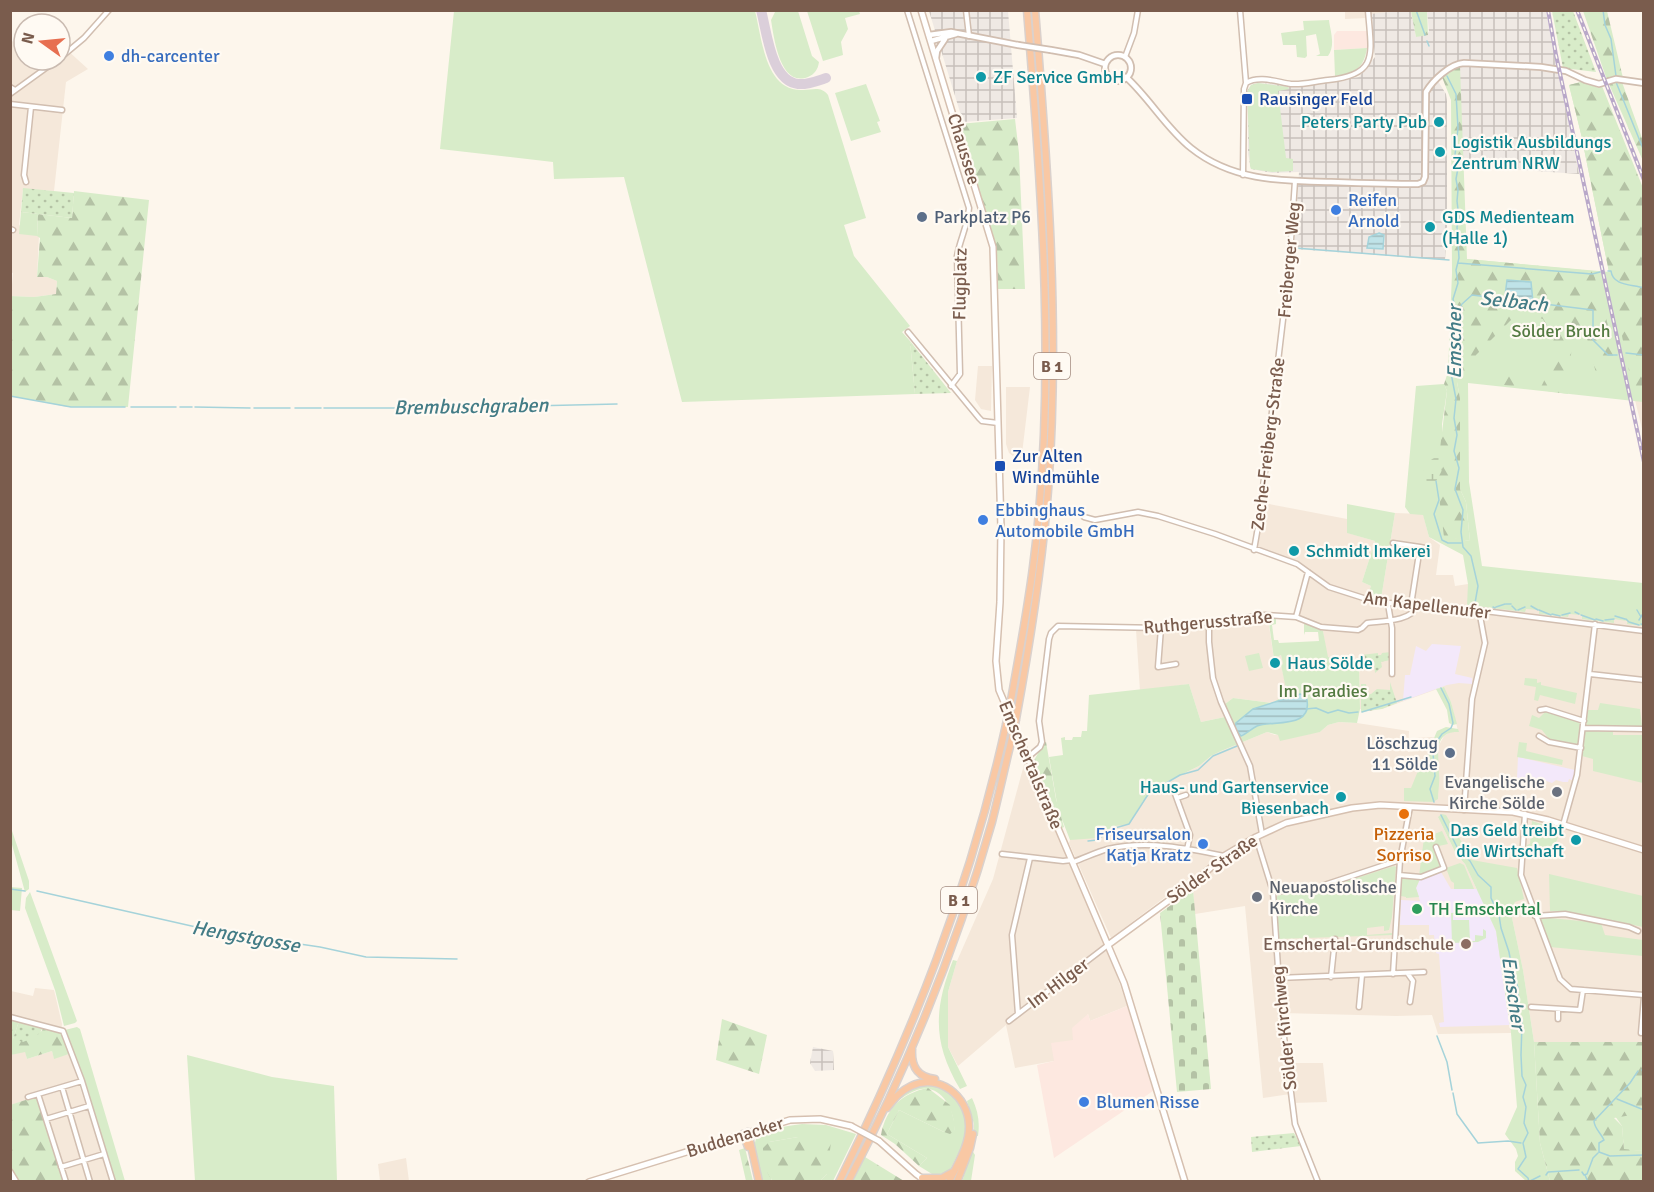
<svg xmlns="http://www.w3.org/2000/svg" width="1654" height="1192" font-family="Signika,sans-serif">
<style>
.residential{fill:#f5e8da}
.commercial{fill:#fde8e0}
.industrial{fill:url(#industrial-grid)}
.education{fill:#f3e8fa}
.green{fill:#d8ecc9}
.forest{fill:url(#forest-firs)}
.wetland{fill:url(#wetland-marsh)}
.cemetery{fill:url(#cemetery-stones)}
.garden{fill:url(#garden-dots)}
.water{fill:url(#water-rules);stroke:#a5d3da;stroke-width:1.5}
.lines{fill:none;stroke-linecap:round;stroke-linejoin:round}
.stream{stroke:#a5d3da;stroke-width:1.5}
.taxiway{stroke:#dbcfda;stroke-width:10}
.minor-casing{stroke:#d1beb0;stroke-width:7}
.tertiary-casing{stroke:#d1beb0;stroke-width:8}
.secondary-casing{stroke:#d6c0b0;stroke-width:8}
.trunk-casing{stroke:#dad1cd;stroke-width:9}
.minor{stroke:#fff;stroke-width:4}
.tertiary{stroke:#fff;stroke-width:4.5}
.secondary{stroke:#fff;stroke-width:5}
.trunk{stroke:#f9c8a4;stroke-width:6}
.rail-casing{stroke:#b9a8c9;stroke-width:4}
.rail{stroke:#fffaf3;stroke-width:1.5;stroke-dasharray:4.5;stroke-linecap:butt}
.tertiary-bridge-casing{stroke:#d1beb0;stroke-width:8;stroke-linecap:butt}
.secondary-bridge-casing{stroke:#d6c0b0;stroke-width:8;stroke-linecap:butt}
.trunk-bridge-casing{stroke:#dad1cd;stroke-width:9;stroke-linecap:butt}
.tertiary-bridge{stroke:#fff;stroke-width:4.5}
.secondary-bridge{stroke:#fff;stroke-width:5}
.trunk-bridge{stroke:#f9c8a4;stroke-width:6}
.shop-dot{fill:#3f7fe0;stroke:#fffaf3;stroke-width:2}
.culture-dot{fill:#0f9aa8;stroke:#fffaf3;stroke-width:2}
.transit-dot{fill:#1a4fb4;stroke:#fffaf3;stroke-width:2}
.service-dot{fill:#5c6f8a;stroke:#fffaf3;stroke-width:2}
.worship-dot{fill:#6b7280;stroke:#fffaf3;stroke-width:2}
.food-dot{fill:#e8710a;stroke:#fffaf3;stroke-width:2}
.leisure-dot{fill:#2e9e5b;stroke:#fffaf3;stroke-width:2}
.education-dot{fill:#8d6e63;stroke:#fffaf3;stroke-width:2}
.labels{text-anchor:middle;stroke-width:4.5;stroke-linejoin:round;paint-order:stroke}
.shield{fill:#fffaf3;stroke:#a28b7f;stroke-width:1.5}
.shield-label{font-size:16px;font-weight:bold;fill:#7a5c4d}
.shop-label{font-size:18px;fill:#366cbe;stroke:#fffaf3;text-anchor:start}
.culture-label{font-size:18px;fill:#0d838f;stroke:#fffaf3;text-anchor:start}
.transit-label{font-size:18px;fill:#164399;stroke:#fffaf3;text-anchor:start}
.street-label{font-size:18px;fill:#7a5c4d;stroke:#fffaf3}
.service-label{font-size:18px;fill:#4e5e75;stroke:#fffaf3;text-anchor:start}
.park-label{font-size:18px;fill:#537a41;stroke:#fffaf3}
.worship-label{font-size:18px;fill:#5b616d;stroke:#fffaf3;text-anchor:end}
.food-label{font-size:18px;fill:#c56008;stroke:#fffaf3}
.leisure-label{font-size:18px;fill:#27864d;stroke:#fffaf3;text-anchor:start}
.education-label{font-size:18px;fill:#785e54;stroke:#fffaf3;text-anchor:end}
.water-label{font-size:20px;font-style:italic;fill:#437c86;stroke:#fffaf3}
</style>
<defs>
<pattern id="industrial-grid" width="8" height="8" patternUnits="userSpaceOnUse" patternTransform="scale(1.5)"><rect width="8" height="8" fill="#efe9e4"/><path d="M0 4h8M4 0v8" fill="none" stroke="#c7c0bb"/></pattern>
<pattern id="forest-firs" width="22" height="20" patternUnits="userSpaceOnUse" patternTransform="scale(1.5)"><rect width="22" height="20" fill="#d8ecc9"/><path d="M5 1l3.5 6h-7zM16 11l3.5 6h-7z" fill="#b4c2a5"/></pattern>
<pattern id="wetland-marsh" width="20" height="14" patternUnits="userSpaceOnUse" patternTransform="scale(1.5)"><rect width="20" height="14" fill="#d8ecc9"/><path d="M1 5h8M5 5V1M11 12h8M15 12V8" fill="none" stroke="#b4c2a5"/></pattern>
<pattern id="cemetery-stones" width="16" height="16" patternUnits="userSpaceOnUse" patternTransform="scale(1.5)"><rect width="16" height="16" fill="#d8ecc9"/><path d="M2 7V4a2 2 0 0 1 4 0v3zM10 15v-3a2 2 0 0 1 4 0v3z" fill="#b4c2a5"/></pattern>
<pattern id="garden-dots" width="8" height="8" patternUnits="userSpaceOnUse" patternTransform="scale(1.5)"><rect width="8" height="8" fill="#d8ecc9"/><path d="M2 2h.1M6 6h.1" fill="none" stroke="#b4c2a5" stroke-width="1.8" stroke-linecap="round"/></pattern>
<pattern id="water-rules" width="6" height="5" patternUnits="userSpaceOnUse" patternTransform="scale(1.5)"><rect width="6" height="5" fill="#bfe3e8"/><path d="M0 2.5h6" fill="none" stroke="#a0bbbe"/></pattern>
</defs>
<rect width="100%" height="100%" fill="#fdf6ec"/>
<path class="residential" d="M 1345,11 L 1396,11 L 1397,12 L 1367,15 L 1367,18 L 1345,19 Z
M 10,41 L 24,43 L 24,60 L 60,60 L 60,48 L 66,49 L 88,69 L 66,82 L 54,191 L 23,189 L 19,225 L 39,236 L 37,277 L 47,277 L 57,281 L 56,294 L 34,297 L 11,296 L 13,273 L 10,272 Z
M 978,366 L 992,366 L 991,411 L 981,409 L 975,400 Z
M 1006,387 L 1030,387 L 1021,462 L 1009,453 L 1006,444 Z
M 1635,400 L 1643,401 L 1643,435 L 1643,433 Z
M 1264,503 L 1347,519 L 1348,533 L 1375,541 L 1362,582 L 1371,586 L 1368,597 L 1381,599 L 1395,513 L 1423,514 L 1429,537 L 1440,545 L 1436,575 L 1453,575 L 1455,586 L 1468,584 L 1468,605 L 1643,583 L 1643,1042 L 1534,1042 L 1523,970 L 1511,913 L 1515,902 L 1472,860 L 1438,817 L 1456,854 L 1465,864 L 1496,931 L 1505,976 L 1511,1033 L 1438,1034 L 1432,1015 L 1396,1016 L 1282,1013 L 1286,1063 L 1323,1063 L 1327,1102 L 1292,1103 L 1290,1094 L 1263,1098 L 1245,906 L 1195,914 L 1193,889 L 1189,879 L 1111,938 L 1069,843 L 1070,840 L 1075,838 L 1098,838 L 1115,826 L 1132,821 L 1143,801 L 1162,784 L 1199,766 L 1211,756 L 1221,751 L 1267,732 L 1275,735 L 1320,732 L 1328,725 L 1339,722 L 1357,723 L 1409,731 L 1408,752 L 1414,751 L 1414,738 L 1434,737 L 1429,750 L 1425,801 L 1433,802 L 1438,747 L 1444,736 L 1450,732 L 1458,731 L 1451,702 L 1443,687 L 1382,709 L 1360,709 L 1359,661 L 1327,657 L 1323,631 L 1297,620 L 1310,570 L 1297,562 L 1257,549 Z
M 1267,612 L 1274,659 L 1281,655 L 1283,664 L 1281,665 L 1288,695 L 1272,703 L 1233,698 L 1225,704 L 1225,717 L 1201,722 L 1189,684 L 1140,691 L 1136,630 L 1141,626 L 1162,626 Z
M 1025,761 L 1110,955 L 1127,1006 L 1090,1021 L 1088,1014 L 1073,1040 L 1054,1061 L 1015,1068 L 1006,1025 L 958,1066 L 948,1047 L 948,992 L 957,961 L 993,879 Z
M 35,988 L 54,990 L 62,1024 L 61,1032 L 11,1019 L 11,991 L 33,996 Z
M 25,1051 L 27,1059 L 52,1051 L 54,1058 L 69,1054 L 111,1181 L 64,1181 L 38,1096 L 11,1105 L 11,1055 Z
M 406,1158 L 409,1181 L 380,1181 L 378,1164 Z"/>
<path class="commercial" d="M 1337,31 L 1367,31 L 1367,48 L 1334,50 L 1334,35 Z
M 1127,1006 L 1153,1091 L 1054,1158 L 1037,1065 L 1054,1061 L 1051,1043 L 1073,1040 L 1072,1028 L 1088,1014 L 1090,1021 Z"/>
<path class="industrial" d="M 929,11 L 1008,11 L 1017,118 L 963,122 Z
M 1396,11 L 1411,11 L 1416,37 L 1429,32 L 1427,11 L 1546,11 L 1579,174 L 1463,166 L 1451,71 L 1438,81 L 1446,94 L 1447,100 L 1447,229 L 1445,260 L 1294,249 L 1299,172 L 1272,173 L 1251,169 L 1248,154 L 1248,89 L 1251,85 L 1258,83 L 1300,86 L 1359,77 L 1375,57 L 1371,14 Z
M 813,1047 L 833,1051 L 834,1070 L 815,1071 L 810,1063 Z"/>
<path class="education" d="M 1432,644 L 1461,646 L 1455,674 L 1472,678 L 1472,684 L 1459,683 L 1447,685 L 1403,701 L 1405,675 L 1410,675 L 1416,646 L 1426,651 Z
M 1518,757 L 1575,770 L 1574,781 L 1569,779 L 1568,782 L 1563,782 L 1556,780 L 1552,783 L 1541,779 L 1540,782 L 1534,780 L 1533,783 L 1519,780 L 1517,778 Z
M 1441,872 L 1451,889 L 1477,889 L 1496,931 L 1510,1025 L 1440,1027 L 1439,1023 L 1444,1022 L 1439,954 L 1436,953 L 1434,935 L 1429,935 L 1429,925 L 1400,925 L 1401,900 L 1420,901 L 1416,888 L 1420,879 Z"/>
<path class="green" d="M 776,10 L 798,11 L 812,56 L 819,62 C 818,69 815,74 808,77 C 780,88 774,38 771,20 Z
M 454,11 L 755,11 C 762,38 765,92 803,90 C 813,90 821,86 828,95 L 866,218 L 844,225 L 854,256 L 910,326 L 902,332 L 910,341 L 915,394 L 682,402 L 624,177 L 554,179 L 553,162 L 440,149 Z
M 807,11 L 859,11 L 860,14 L 845,18 L 848,29 L 841,42 L 843,55 L 823,61 Z
M 1329,20 C 1330,30 1336,45 1328,56 L 1316,56 L 1320,54 L 1316,34 L 1306,36 L 1307,56 L 1305,58 L 1297,57 L 1296,45 L 1283,45 L 1281,33 L 1304,30 L 1303,21 Z
M 1367,48 C 1364,68 1355,74 1335,76 L 1334,50 Z
M 1581,82 L 1643,204 L 1643,402 L 1468,383 L 1469,482 L 1482,566 L 1643,583 L 1643,626 L 1627,624 L 1627,621 L 1614,619 L 1614,623 L 1582,619 L 1582,615 L 1569,614 L 1568,617 L 1539,614 L 1539,610 L 1526,609 L 1525,612 L 1467,605 L 1468,584 L 1463,555 L 1429,537 L 1423,515 L 1410,514 L 1405,507 L 1416,386 L 1444,384 L 1447,391 L 1442,424 L 1444,536 L 1470,541 L 1466,502 L 1460,489 L 1460,398 L 1457,382 L 1467,259 L 1609,272 L 1581,134 L 1569,85 Z
M 1258,83 L 1288,87 L 1289,89 L 1278,91 L 1286,158 L 1293,159 L 1293,171 L 1272,172 L 1251,169 L 1250,166 L 1247,92 L 1251,85 Z
M 866,84 L 880,121 L 877,122 L 881,132 L 851,141 L 835,93 Z
M 21,212 L 38,214 L 37,236 L 19,234 Z
M 1347,504 L 1395,513 L 1381,599 L 1367,597 L 1371,586 L 1362,582 L 1375,541 L 1347,533 Z
M 1268,616 L 1276,617 L 1276,624 L 1272,625 L 1274,640 L 1278,640 L 1279,643 L 1319,641 L 1318,632 L 1305,632 L 1304,635 L 1304,623 L 1323,631 L 1328,657 L 1359,661 L 1360,709 L 1357,723 L 1339,722 L 1328,725 L 1320,732 L 1280,741 L 1278,735 L 1267,732 L 1221,751 L 1211,756 L 1199,766 L 1162,784 L 1143,801 L 1129,824 L 1115,826 L 1098,838 L 1070,840 L 1058,809 L 1049,757 L 1063,755 L 1061,738 L 1065,737 L 1065,740 L 1072,740 L 1073,737 L 1081,737 L 1082,731 L 1087,731 L 1089,695 L 1189,684 L 1201,722 L 1225,717 L 1237,740 L 1225,704 L 1233,698 L 1272,703 L 1287,694 L 1281,665 L 1283,664 L 1281,655 L 1274,659 Z
M 1259,653 L 1263,668 L 1249,671 L 1245,656 Z
M 1525,678 L 1537,679 L 1537,683 L 1541,682 L 1541,685 L 1577,693 L 1575,704 L 1540,695 L 1538,701 L 1534,700 L 1536,687 L 1524,685 Z
M 1444,687 L 1451,702 L 1457,724 L 1453,725 L 1449,723 L 1447,710 L 1436,689 Z
M 1600,703 L 1640,709 L 1642,726 L 1588,726 L 1586,723 L 1588,710 L 1598,710 Z
M 1546,711 L 1580,722 L 1578,743 L 1574,745 L 1549,739 L 1542,730 L 1529,726 L 1532,715 L 1539,718 Z
M 1446,727 L 1458,729 L 1459,732 C 1432,731 1439,756 1439,774 C 1440,782 1438,790 1438,799 L 1433,802 L 1404,801 L 1404,788 L 1411,788 L 1418,771 L 1427,771 L 1429,750 L 1437,731 Z
M 1587,731 L 1613,732 L 1613,735 L 1643,735 L 1643,783 L 1593,771 L 1593,759 L 1582,756 L 1585,732 Z
M 1519,742 L 1527,743 L 1526,751 L 1563,760 L 1562,765 L 1517,757 Z
M 1442,814 L 1446,815 L 1472,860 L 1517,868 L 1524,899 L 1515,902 L 1511,913 L 1523,970 L 1534,1042 L 1540,1143 L 1550,1181 L 1526,1181 L 1515,1171 L 1515,1162 L 1518,1156 L 1516,1149 L 1505,1134 L 1517,1107 L 1511,1033 L 1496,931 L 1465,864 L 1456,854 L 1438,817 Z
M 1532,821 L 1560,830 L 1551,859 L 1527,851 L 1527,845 L 1530,844 Z
M 10,825 L 29,881 L 29,889 L 25,892 L 11,841 Z
M 1442,831 L 1448,844 L 1434,847 L 1440,866 L 1437,869 L 1419,876 L 1424,838 Z
M 1460,863 L 1464,865 L 1474,889 L 1454,889 L 1454,883 L 1451,881 L 1446,868 Z
M 1394,866 L 1396,867 L 1392,917 L 1389,930 L 1384,931 L 1384,926 L 1367,928 L 1367,935 L 1392,933 L 1392,935 L 1278,939 L 1276,898 L 1279,894 L 1319,890 Z
M 1549,874 L 1643,896 L 1643,927 L 1571,912 L 1550,911 Z
M 1402,877 L 1420,879 L 1416,888 L 1419,897 L 1406,898 L 1406,897 L 1401,896 Z
M 10,887 L 22,888 L 20,911 L 11,910 Z
M 30,892 L 77,1021 L 75,1023 L 64,1026 L 55,990 L 25,908 L 26,898 Z
M 1468,905 L 1474,905 L 1482,910 L 1484,916 L 1482,911 L 1474,913 L 1474,906 L 1469,906 L 1469,913 L 1453,914 L 1453,920 L 1469,920 L 1470,941 L 1475,941 L 1475,935 L 1483,936 L 1483,929 L 1486,931 L 1486,938 L 1478,942 L 1452,943 L 1451,913 L 1463,912 Z
M 1540,917 L 1601,923 L 1605,935 L 1643,940 L 1643,956 L 1550,947 Z
M 953,960 L 957,961 L 948,992 L 948,1047 L 967,1086 L 960,1089 C 932,1042 934,1009 953,960 Z
M 77,1027 L 80,1029 L 125,1181 L 115,1181 L 84,1081 L 65,1030 Z
M 187,1055 L 272,1077 L 334,1086 L 337,1181 L 195,1181 Z
M 927,1084 L 947,1089 L 962,1105 L 967,1128 L 965,1140 L 950,1170 L 940,1174 L 932,1174 L 919,1166 L 927,1158 L 887,1134 L 899,1110 L 944,1132 L 954,1131 C 956,1116 946,1092 929,1089 C 918,1086 903,1097 895,1103 C 902,1091 913,1086 927,1084 Z
M 972,1098 C 978,1111 980,1122 978,1136 L 974,1136 L 974,1124 L 967,1101 Z
M 1638,1113 L 1643,1113 L 1643,1151 L 1624,1150 L 1622,1126 L 1615,1116 Z
M 802,1124 L 826,1125 L 856,1134 L 833,1181 L 820,1181 L 827,1174 L 798,1137 L 769,1142 L 771,1179 L 773,1181 L 761,1182 C 748,1132 751,1131 802,1124 Z
M 972,1150 L 975,1155 L 971,1181 L 962,1182 Z"/>
<path class="forest" d="M 1411,11 L 1427,11 L 1428,35 L 1416,37 Z
M 1583,11 L 1607,11 L 1623,78 L 1611,77 L 1607,80 Z
M 1460,66 L 1467,259 L 1593,271 L 1617,358 L 1600,375 L 1596,373 L 1584,327 L 1577,325 L 1573,329 L 1568,394 L 1504,385 L 1498,368 L 1504,362 L 1520,384 L 1541,387 C 1556,359 1558,347 1543,319 L 1519,312 L 1476,355 L 1469,377 L 1457,382 L 1460,398 L 1460,489 L 1466,502 L 1470,541 L 1444,537 L 1438,488 L 1440,449 L 1447,391 L 1444,384 L 1448,372 L 1452,273 L 1451,100 L 1442,77 Z
M 1613,81 L 1622,82 L 1643,141 L 1643,161 L 1608,82 Z
M 1581,82 L 1599,88 L 1602,86 L 1643,188 L 1643,401 L 1635,400 L 1581,134 L 1569,85 Z
M 1015,119 L 1019,153 L 1025,289 L 998,289 L 997,254 L 992,232 L 959,124 Z
M 74,191 L 149,200 L 128,407 L 68,407 L 11,396 L 10,296 L 34,297 L 56,294 L 57,281 L 47,277 L 37,277 L 40,238 L 37,236 L 38,214 L 72,218 Z
M 1046,742 L 1056,799 L 1064,827 L 1062,828 L 1033,762 L 1044,743 Z
M 11,1019 L 19,1021 L 13,1039 L 42,1031 L 43,1027 L 61,1032 L 69,1054 L 54,1059 L 52,1051 L 27,1059 L 25,1052 L 11,1055 Z
M 722,1019 L 767,1035 L 759,1074 L 716,1060 Z
M 1534,1042 L 1643,1042 L 1643,1113 L 1614,1118 L 1622,1126 L 1624,1149 L 1643,1151 L 1643,1181 L 1550,1181 L 1540,1143 Z
M 928,1088 L 950,1105 L 955,1125 L 954,1131 L 950,1134 L 944,1132 L 899,1110 L 887,1134 L 927,1158 L 919,1166 L 895,1144 L 881,1135 C 886,1108 902,1093 928,1088 Z
M 38,1096 L 64,1181 L 19,1181 L 11,1168 L 10,1105 Z
M 798,1137 L 814,1138 L 831,1142 L 827,1174 L 820,1181 L 773,1181 C 765,1172 763,1160 763,1148 L 769,1142 Z
M 745,1148 L 753,1181 L 746,1181 L 739,1150 Z
M 865,1157 L 904,1181 L 853,1181 Z"/>
<path class="wetland" d="M 1438,456 L 1443,456 C 1445,466 1441,473 1436,481 L 1426,484 L 1422,478 C 1424,467 1428,460 1438,456 Z"/>
<path class="cemetery" d="M 1193,889 L 1211,1089 L 1177,1092 L 1160,913 Z"/>
<path class="garden" d="M 1552,11 L 1573,11 L 1596,72 L 1563,68 Z
M 23,188 L 74,193 L 72,218 L 21,212 Z
M 910,341 L 951,393 L 915,394 Z
M 1391,652 L 1390,660 L 1381,662 L 1382,667 L 1375,673 L 1374,663 L 1368,663 L 1368,669 L 1361,669 L 1361,655 L 1378,653 L 1378,655 L 1381,655 L 1382,653 Z
M 1390,682 L 1397,703 L 1382,709 L 1361,712 L 1361,684 L 1366,684 L 1367,691 L 1369,692 L 1368,694 L 1371,694 L 1377,689 L 1390,690 Z
M 19,1021 L 43,1027 C 40,1036 31,1039 23,1042 L 13,1039 Z
M 1294,1133 L 1301,1146 L 1252,1152 L 1251,1137 Z"/>
<path class="water" d="M 1379,233 L 1384,235 L 1383,249 L 1367,248 L 1369,237 Z
M 1507,280 L 1531,282 L 1533,302 L 1505,296 Z
M 1300,694 L 1306,696 C 1316,730 1272,720 1257,726 C 1251,729 1246,734 1241,736 L 1235,728 L 1236,723 L 1253,709 Z"/>
<g class="lines">
<path class="stream" d="M 1416,10 L 1425,35
M 1603,10 L 1605,25 L 1611,39 L 1616,76
M 1427,41 L 1429,46
M 1447,76 L 1456,94 L 1458,128 L 1455,155 L 1458,168 L 1456,179 L 1458,190 L 1457,201 L 1459,218 L 1457,227 L 1459,258 L 1456,270 L 1458,283 L 1453,299 L 1456,311 L 1453,335 L 1456,354 L 1451,373 L 1456,399 L 1454,418 L 1457,435 L 1454,451 L 1459,468 L 1455,489 L 1463,510 L 1461,532 L 1463,547 L 1471,556 L 1478,586 L 1475,603
M 1616,82 L 1644,151
M 1295,248 L 1449,260
M 1458,263 L 1592,274 L 1600,272
M 1608,271 L 1611,271 C 1613,286 1631,284 1644,288
M 1457,313 L 1462,304 L 1472,295 L 1593,310 L 1593,340 L 1608,355 L 1617,355
M 1626,353 L 1644,355
M 10,396 L 71,407 L 125,407
M 131,407 L 176,407
M 180,407 L 192,407
M 195,407 L 250,408
M 254,408 L 290,408
M 295,408 L 321,408
M 324,408 L 434,408 L 617,404
M 1436,481 L 1439,500 L 1434,514 L 1442,540 L 1448,543 L 1461,543
M 1506,604 L 1511,604
M 1512,606 L 1516,610
M 1531,606 L 1538,610
M 1493,607 L 1495,608
M 1496,607 L 1505,604
M 1518,610 L 1525,607
M 1539,610 L 1551,615
M 1637,610 L 1641,617
M 1575,612 L 1579,614
M 1552,614 L 1560,616
M 1562,615 L 1570,613
M 1581,615 L 1595,620
M 1615,616 L 1625,619
M 1596,619 L 1603,621
M 1626,619 L 1629,622 L 1639,625
M 1605,620 L 1614,619
M 1639,620 L 1644,612
M 1641,624 L 1644,625
M 1306,709 L 1316,708 L 1328,713 L 1338,710 L 1349,713 L 1358,712
M 1362,712 L 1411,697
M 1434,802 L 1430,789 L 1435,776 L 1433,753 L 1435,744 L 1442,734 L 1451,728 L 1453,723 L 1449,704 L 1441,688
M 1441,815 L 1458,849 L 1470,861 L 1478,875 L 1491,887 L 1491,898 L 1499,915 L 1501,928 L 1509,952 L 1512,969 L 1518,988 L 1519,1015 L 1522,1023 L 1521,1055 L 1522,1076 L 1526,1085 L 1523,1097 L 1526,1107 L 1524,1123 L 1528,1133 L 1523,1143 L 1526,1157 L 1518,1169 L 1528,1178 L 1529,1182
M 1088,841 L 1097,840 L 1115,828 L 1129,824 L 1149,793 L 1180,775 L 1198,770 L 1213,756 L 1237,746
M 10,889 L 25,891
M 37,891 L 218,932 L 320,947 L 366,957 L 457,959
M 1437,1036 L 1447,1062 L 1452,1090
M 1642,1070 L 1644,1074
M 1453,1093 L 1457,1114 L 1478,1143 L 1508,1141 L 1521,1143
M 1617,1099 L 1644,1110
M 1599,1152 L 1599,1143 L 1604,1140 C 1601,1133 1594,1128 1594,1121 L 1630,1083 L 1638,1071
M 1599,1152 L 1610,1156 L 1644,1155
M 1582,1172 L 1584,1175 L 1587,1174 L 1593,1158 L 1598,1153
M 1546,1175 L 1548,1172 L 1579,1170
M 1585,1175 L 1588,1182
M 1530,1181 L 1540,1176"/>
<path class="taxiway" d="M 761,10 C 767,32 771,81 798,84 C 807,85 817,81 826,78"/>
<g class="minor-casing">
<path id="minor" d="M 907,10 L 969,208 C 968,225 960,239 957,256 L 960,374 L 951,386
M 966,10 L 969,36
M 1240,10 L 1246,83
M 1125,57 L 1134,33 L 1138,10
M 60,58 L 84,38 L 109,10
M 10,87 L 15,90
M 10,94 L 57,60
M 10,104 L 62,110
M 1243,175 L 1244,89 L 1246,83 C 1259,75 1277,82 1291,84 C 1303,85 1316,81 1328,80 C 1380,75 1371,53 1368,10
M 26,182 L 24,175 L 31,107
M 10,229 L 13,230
M 908,332 L 979,418 L 982,421 L 998,423
M 1084,517 L 1095,520 L 1138,512 L 1158,516 L 1215,534 L 1297,564 L 1329,587 L 1376,602 L 1469,609 L 1644,631
M 1393,543 L 1420,547 L 1411,605
M 1420,547 L 1425,548
M 1254,550 L 1259,521 L 1289,269 L 1295,181
M 1388,604 L 1392,628 L 1392,674
M 1296,617 L 1308,572
M 1209,622 L 1209,642 L 1213,678 L 1221,702 L 1250,766 L 1262,834
M 1161,628 L 1158,667 L 1176,664
M 1590,674 L 1644,680
M 1540,710 L 1546,709 L 1584,721
M 1583,728 L 1644,729
M 1539,736 L 1549,742 L 1581,748
M 1027,758 L 1040,747 L 1042,742 L 1039,721 L 1049,639 L 1051,633 L 1058,626 L 1161,628 L 1265,615 L 1296,617 L 1321,627 L 1358,630 L 1362,628 L 1367,623 C 1381,621 1411,622 1417,606
M 1174,791 L 1190,835 L 1187,850
M 1177,798 L 1186,795
M 1464,810 L 1472,699 L 1485,643 L 1479,610
M 1525,814 L 1521,875 L 1560,979 L 1571,989 L 1644,995
M 1563,825 L 1577,775 L 1595,624
M 1256,837 L 1273,892 L 1281,1013 L 1295,1124 L 1318,1182
M 1002,854 L 1063,861 L 1072,860
M 1073,862 C 1085,858 1096,852 1108,849 C 1146,840 1187,848 1224,856
M 1399,875 L 1421,877 L 1444,868 L 1436,847
M 1273,892 L 1315,888 L 1400,860 L 1410,807
M 1535,916 L 1565,914 L 1629,927 L 1638,931
M 1393,974 L 1400,860
M 1408,974 L 1413,981 L 1410,1002
M 1331,977 L 1335,939
M 1278,978 L 1424,972
M 1359,1007 L 1362,975
M 1531,1007 L 1580,1010 L 1583,990
M 1018,1014 L 1012,935 L 1030,858
M 10,1017 L 63,1031 L 82,1081 L 113,1182
M 1558,1019 L 1558,1010
M 1009,1021 L 1108,945
M 1641,1033 L 1644,997
M 62,1087 L 90,1182
M 38,1094 L 66,1182
M 28,1097 L 82,1081
M 46,1119 L 89,1106
M 61,1167 L 104,1154"/>
</g>
<g class="tertiary-casing">
<path id="tertiary" d="M 929,35 L 951,32 L 1018,45
M 931,41 L 956,34
M 1051,50 L 1079,55 L 1105,64
M1105 68a13 13 0 1 1 26 0a13 13 0 1 1-26 0Z
M 936,58 L 937,51 L 945,39
M 1126,77 C 1150,99 1166,128 1191,148 C 1232,181 1281,181 1331,182 C 1360,183 1389,184 1418,184 L 1423,182 L 1425,177 L 1426,92 C 1433,80 1450,64 1464,63 L 1541,67 L 1566,71 L 1585,80 L 1599,84 L 1616,79 L 1644,83"/>
</g>
<g class="secondary-casing">
<path id="secondary" d="M 921,10 L 993,247 L 1001,528 L 1000,602 L 996,661 L 999,690 L 1124,983 L 1185,1182
M 1108,945 L 1198,879 L 1224,856 L 1256,837 L 1286,823 L 1352,808 L 1380,805 L 1513,812 L 1548,820 L 1644,850
M 879,1141 L 916,1174 L 927,1182
M 10,1172 L 16,1182
M 589,1182 L 790,1120 L 820,1119 L 851,1126"/>
</g>
<g class="trunk-casing">
<path id="trunk" d="M 1010,706 C 1018,660 1027,614 1033,567 C 1057,386 1042,192 1027,10
M 1016,719 C 1030,643 1042,567 1048,490 C 1060,331 1048,170 1035,10
M 912,1049 C 911,1066 917,1077 935,1079
M 887,1108 C 894,1099 900,1091 911,1086 C 939,1073 968,1096 969,1125 C 970,1145 957,1164 949,1182
M 748,1132 L 759,1182
M 743,1134 L 748,1147
M 922,1178 L 942,1178 L 953,1172
M 839,1182 C 913,1032 970,889 1006,725
M 848,1182 C 908,1067 957,946 992,822 C 999,794 1005,766 1012,738
M 957,1182 L 970,1148 L 973,1134"/>
</g>
<use href="#minor" class="minor"/>
<use href="#tertiary" class="tertiary"/>
<use href="#secondary" class="secondary"/>
<use href="#trunk" class="trunk"/>
<g class="rail-casing">
<path id="rail" d="M 1548,10 L 1556,55 L 1644,462
M 1577,10 L 1644,180"/>
</g>
<use href="#rail" class="rail"/>
<g class="tertiary-bridge-casing">
<path id="tertiary-bridge" d="M 1018,45 L 1051,50"/>
</g>
<g class="secondary-bridge-casing">
<path id="secondary-bridge" d="M 851,1126 L 879,1141"/>
</g>
<g class="trunk-bridge-casing">
<path id="trunk-bridge" d="M 1006,725 L 1010,706
M 1012,738 L 1016,719"/>
</g>
<use href="#tertiary-bridge" class="tertiary-bridge"/>
<use href="#secondary-bridge" class="secondary-bridge"/>
<use href="#trunk-bridge" class="trunk-bridge"/>
</g>
<g class="shop-dot">
<circle cx="109" cy="56" r="6"/>
<circle cx="1336" cy="210" r="6"/>
<circle cx="983" cy="520" r="6"/>
<circle cx="1203" cy="844" r="6"/>
<circle cx="1084" cy="1102" r="6"/>
</g>
<g class="culture-dot">
<circle cx="981" cy="77" r="6"/>
<circle cx="1439" cy="122" r="6"/>
<circle cx="1440" cy="152" r="6"/>
<circle cx="1430" cy="227" r="6"/>
<circle cx="1294" cy="551" r="6"/>
<circle cx="1275" cy="663" r="6"/>
<circle cx="1341" cy="797" r="6"/>
<circle cx="1576" cy="840" r="6"/>
</g>
<g class="transit-dot">
<rect x="1241" y="93" width="12" height="12" rx="3"/>
<rect x="994" y="460" width="12" height="12" rx="3"/>
</g>
<g class="service-dot">
<circle cx="922" cy="217" r="6"/>
<circle cx="1450" cy="753" r="6"/>
</g>
<g class="worship-dot">
<circle cx="1557" cy="792" r="6"/>
<circle cx="1257" cy="897" r="6"/>
</g>
<circle class="food-dot" cx="1404" cy="814" r="6"/>
<circle class="leisure-dot" cx="1417" cy="909" r="6"/>
<circle class="education-dot" cx="1466" cy="944" r="6"/>
<g class="labels">
<g class="shield">
<rect x="1034" y="353" width="36" height="26" rx="4.5"/>
<rect x="941" y="887" width="36" height="26" rx="4.5"/>
</g>
<g class="shield-label">
<text x="1052" y="372">B 1</text>
<text x="959" y="906">B 1</text>
</g>
<g class="shop-label">
<text x="121" y="62">dh-carcenter</text>
<text x="1348" y="206">Reifen<tspan x="1348" dy="21">Arnold</tspan></text>
<text x="995" y="516">Ebbinghaus<tspan x="995" dy="21">Automobile GmbH</tspan></text>
<text x="1191" y="840" text-anchor="end">Friseursalon<tspan x="1191" dy="21">Katja Kratz</tspan></text>
<text x="1096" y="1108">Blumen Risse</text>
</g>
<g class="culture-label">
<text x="993" y="83">ZF Service GmbH</text>
<text x="1427" y="128" text-anchor="end">Peters Party Pub</text>
<text x="1452" y="148">Logistik Ausbildungs<tspan x="1452" dy="21">Zentrum NRW</tspan></text>
<text x="1442" y="223">GDS Medienteam<tspan x="1442" dy="21">(Halle 1)</tspan></text>
<text x="1306" y="557">Schmidt Imkerei</text>
<text x="1287" y="669">Haus Sölde</text>
<text x="1329" y="793" text-anchor="end">Haus- und Gartenservice<tspan x="1329" dy="21">Biesenbach</tspan></text>
<text x="1564" y="836" text-anchor="end">Das Geld treibt<tspan x="1564" dy="21">die Wirtschaft</tspan></text>
</g>
<g class="transit-label">
<text x="1259" y="105">Rausinger Feld</text>
<text x="1012" y="462">Zur Alten<tspan x="1012" dy="21">Windmühle</tspan></text>
</g>
<g class="street-label">
<text transform="translate(964 149) rotate(73)" y="6">Chaussee</text>
<text transform="translate(1289 260) rotate(-85)" y="6">Freiberger Weg</text>
<text transform="translate(960 284) rotate(-89)" y="6">Flugplatz</text>
<text transform="translate(1268 444) rotate(-83)" y="6">Zeche-Freiberg-Straße</text>
<text transform="translate(1427 605) rotate(7)" y="6">Am Kapellenufer</text>
<text transform="translate(1208 622) rotate(-5)" y="6">Ruthgerusstraße</text>
<text transform="translate(1031 765) rotate(67)" y="6">Emschertalstraße</text>
<text transform="translate(1212 869) rotate(-35)" y="6">Sölder Straße</text>
<text transform="translate(1058 983) rotate(-37)" y="6">Im Hilger</text>
<text transform="translate(1284 1028) rotate(-96)" y="6">Sölder Kirchweg</text>
<text transform="translate(735 1137) rotate(-17)" y="6">Buddenacker</text>
</g>
<g class="service-label">
<text x="934" y="223">Parkplatz P6</text>
<text x="1438" y="749" text-anchor="end">Löschzug<tspan x="1438" dy="21">11 Sölde</tspan></text>
</g>
<g class="park-label">
<text x="1561" y="337">Sölder Bruch</text>
<text x="1323" y="697">Im Paradies</text>
</g>
<g class="worship-label">
<text x="1545" y="788">Evangelische<tspan x="1545" dy="21">Kirche Sölde</tspan></text>
<text x="1269" y="893" text-anchor="start">Neuapostolische<tspan x="1269" dy="21">Kirche</tspan></text>
</g>
<g class="food-label">
<text x="1404" y="840">Pizzeria<tspan x="1404" dy="21">Sorriso</tspan></text>
</g>
<g class="leisure-label">
<text x="1429" y="915">TH Emschertal</text>
</g>
<g class="education-label">
<text x="1454" y="950">Emschertal-Grundschule</text>
</g>
<g class="water-label">
<text transform="translate(1514 301) rotate(6)" y="7">Selbach</text>
<text transform="translate(1454 342) rotate(-90)" y="7">Emscher</text>
<text transform="translate(471 406) rotate(-1)" y="7">Brembuschgraben</text>
<text transform="translate(246 936) rotate(10)" y="7">Hengstgosse</text>
<text transform="translate(1514 993) rotate(82)" y="7">Emscher</text>
</g>
</g>
<rect width="1654" height="1192" fill="none" stroke="#7a5c4d" stroke-width="24"/>
<g transform="translate(42 42) rotate(285)"><circle r="28" fill="#fffaf3" stroke="#cabbb1" stroke-width="1.5"/>
<path d="M0-4.5L10 22L0 15L-10 22Z" fill="#e76f51"/>
<text y="-9" font-size="16" font-weight="bold" text-anchor="middle" fill="#7a5c4d">N</text>
</g>
</svg>
